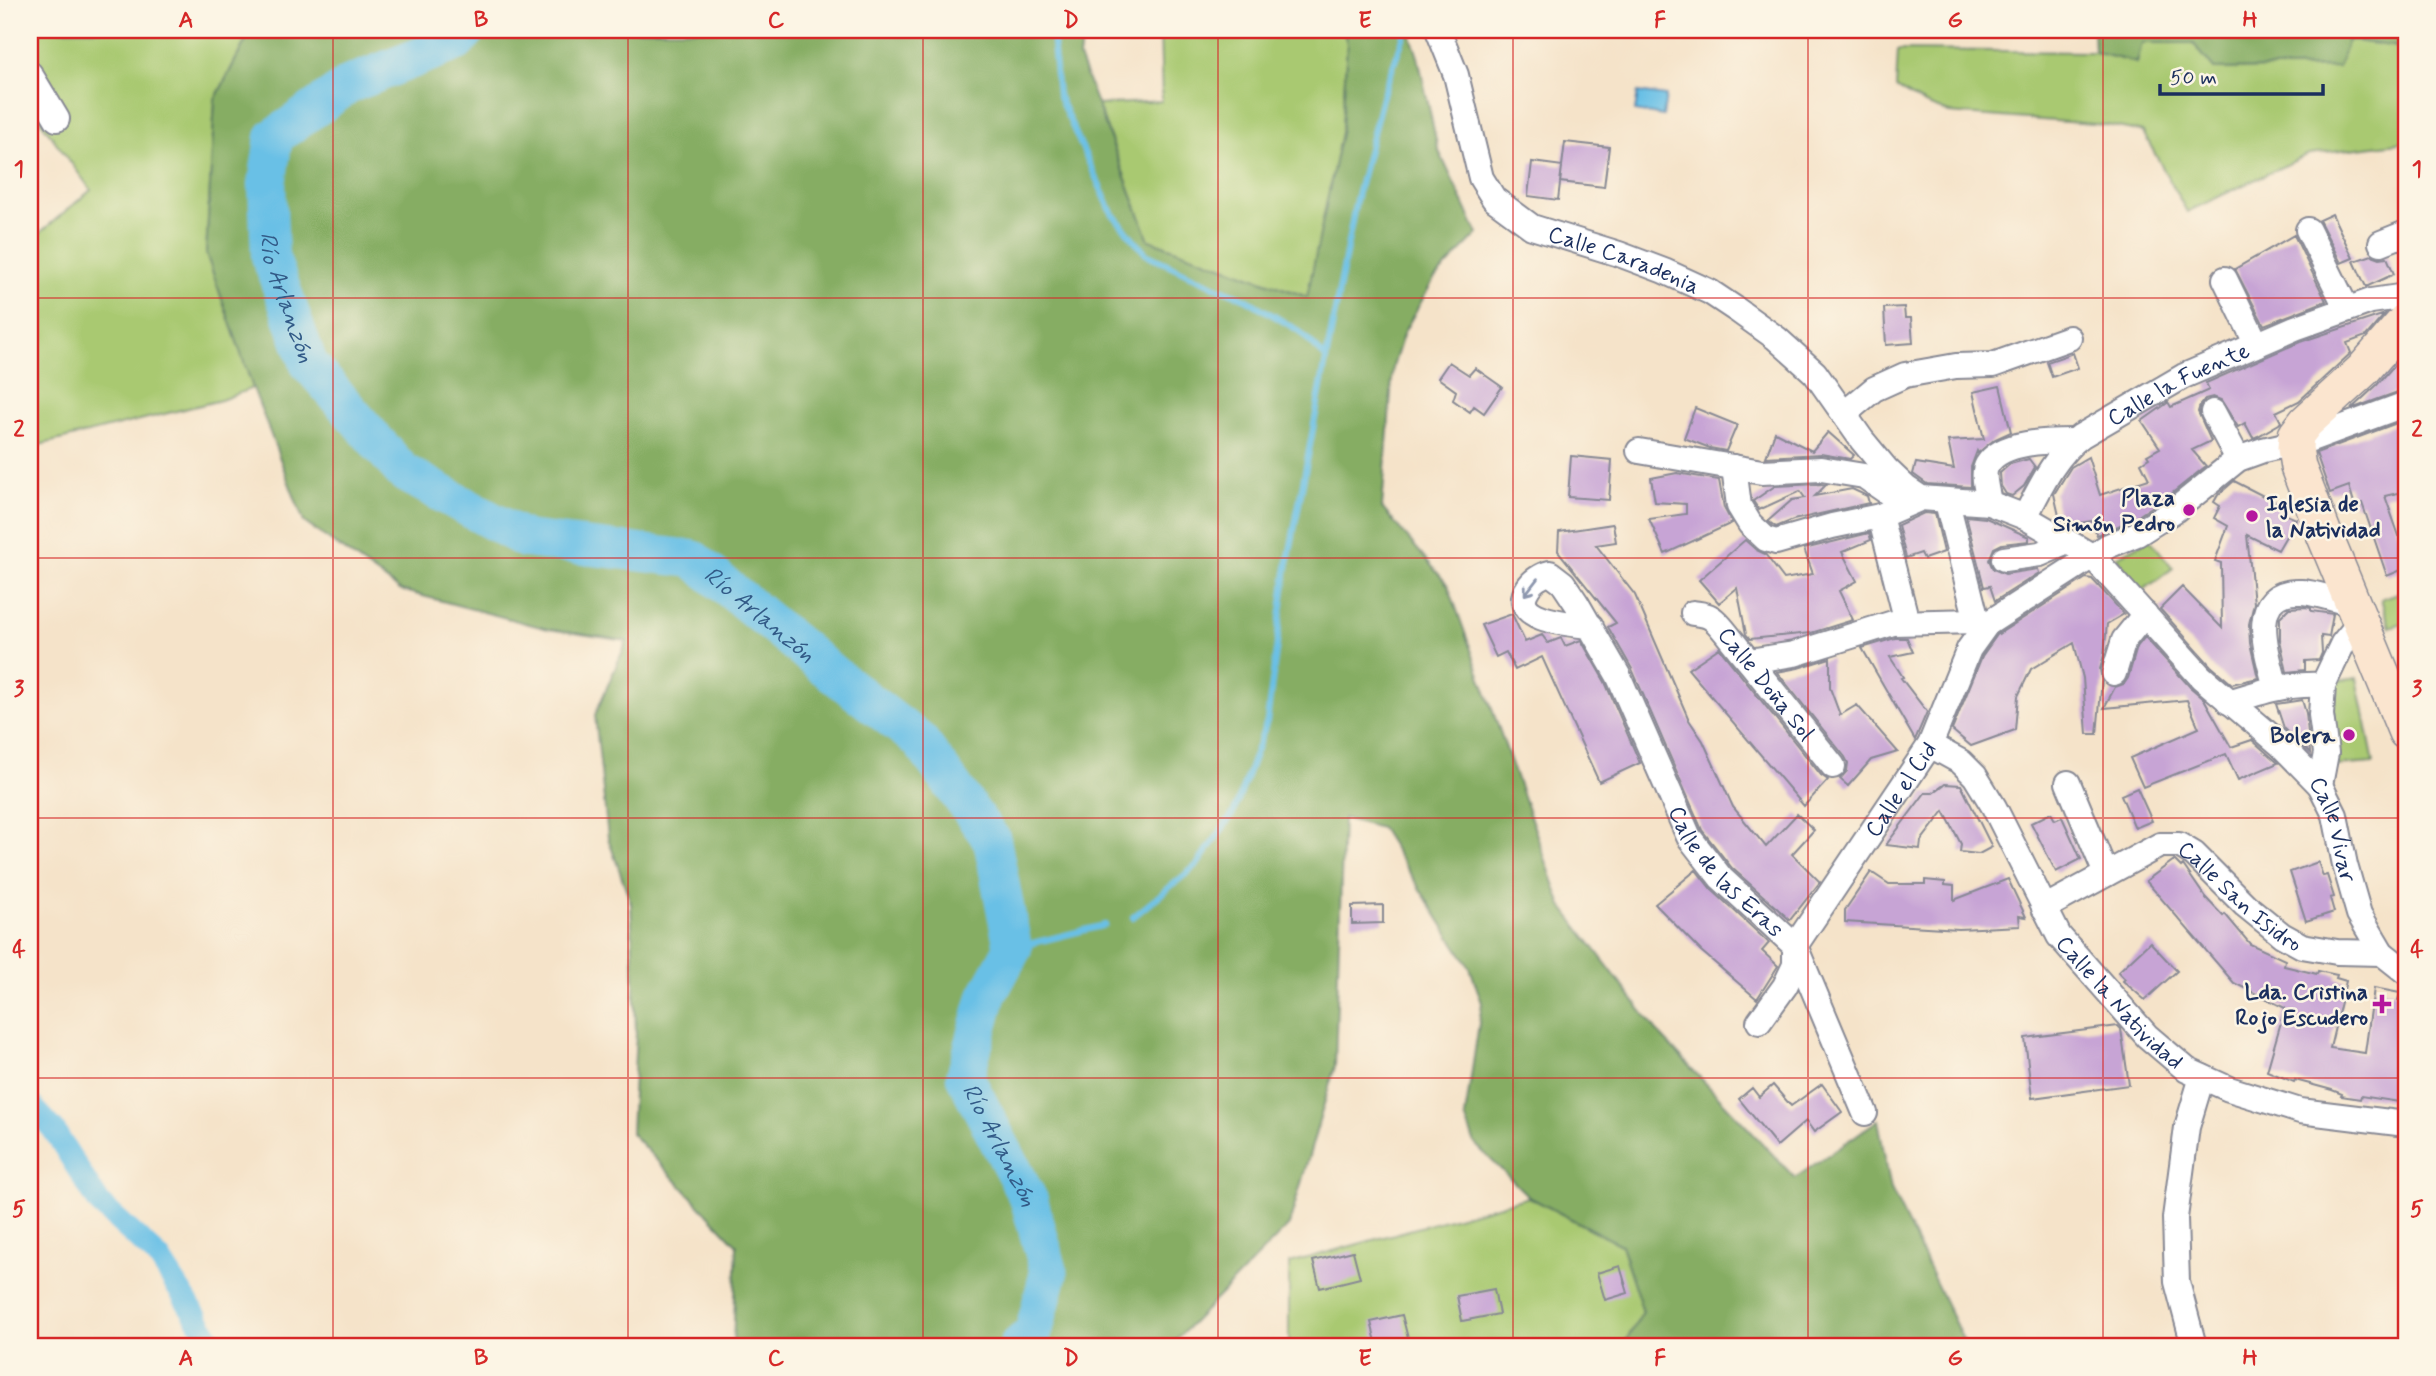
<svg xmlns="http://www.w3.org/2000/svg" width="2436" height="1376" font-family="Mynerve,sans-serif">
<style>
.green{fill:#a9c971;stroke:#627c68;stroke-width:2}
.forest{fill:#86ad63;stroke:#506e60;stroke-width:2}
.water{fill:#69c0e6;stroke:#4278a2;stroke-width:2}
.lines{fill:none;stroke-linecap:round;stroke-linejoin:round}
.stream{stroke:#69c0e6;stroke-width:6}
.canal{stroke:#69c0e6;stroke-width:23}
.river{stroke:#69c0e6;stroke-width:38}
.building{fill:#c7a4d5}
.street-casing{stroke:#888994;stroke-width:28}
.secondary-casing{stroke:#888994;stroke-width:38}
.street{stroke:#fff;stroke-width:24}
.secondary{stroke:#fbe5cf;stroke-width:35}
.oneway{stroke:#8d97ae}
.grid{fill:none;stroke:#d62828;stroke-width:2;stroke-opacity:0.55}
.poi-dot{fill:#b5179e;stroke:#fcf5e5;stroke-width:2.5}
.labels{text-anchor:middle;stroke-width:5;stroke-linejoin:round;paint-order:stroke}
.street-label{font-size:23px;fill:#1b2f5e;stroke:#fcf5e5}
.poi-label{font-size:23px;font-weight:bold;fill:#1b2f5e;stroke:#fcf5e5;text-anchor:end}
.water-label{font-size:24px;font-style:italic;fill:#325a87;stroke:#fcf5e5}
.neatline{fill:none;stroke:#d62828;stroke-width:2.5}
.grid-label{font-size:23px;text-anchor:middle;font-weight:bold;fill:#d62828}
</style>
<rect width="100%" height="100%" fill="#fcf5e5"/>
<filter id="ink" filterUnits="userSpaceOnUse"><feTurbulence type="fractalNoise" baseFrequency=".0143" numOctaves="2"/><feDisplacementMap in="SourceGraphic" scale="14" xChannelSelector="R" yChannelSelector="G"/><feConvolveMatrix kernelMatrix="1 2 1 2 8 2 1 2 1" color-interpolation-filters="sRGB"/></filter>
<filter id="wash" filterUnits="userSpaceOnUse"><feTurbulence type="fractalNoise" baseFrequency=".00686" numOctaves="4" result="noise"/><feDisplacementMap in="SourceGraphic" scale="28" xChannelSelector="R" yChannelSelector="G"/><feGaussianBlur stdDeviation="1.57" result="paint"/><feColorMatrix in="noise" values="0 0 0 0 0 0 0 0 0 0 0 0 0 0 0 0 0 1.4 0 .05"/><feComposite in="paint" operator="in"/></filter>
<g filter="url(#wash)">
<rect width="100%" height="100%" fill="#f5e3c9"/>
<path class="green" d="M 30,30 L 251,30 L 215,100 L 206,253 L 253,388 L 221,400 L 31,447 L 30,241 L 91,190 L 30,107 Z
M 1160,30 L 1343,30 L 1347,43 L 1342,128 L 1308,297 L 1149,240 L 1098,105 L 1162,101 Z
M 2348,40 L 2406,48 L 2406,142 L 2309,154 L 2187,212 L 2143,132 L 2107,125 L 1949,113 L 1925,104 L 1896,88 L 1898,50 L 2094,52 L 2137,63 L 2141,43 L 2194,43 L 2215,69 L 2338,67 Z
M 2150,539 L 2173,568 L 2142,591 L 2116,557 Z
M 2406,590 L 2406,622 L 2390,627 L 2381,599 Z
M 2357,678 L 2374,763 L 2333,766 L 2332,682 Z
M 1529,1197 L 1621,1245 L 1643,1312 L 1623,1346 L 1289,1346 L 1289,1263 Z"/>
<path class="forest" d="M 251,30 L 1083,30 L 1079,57 L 1149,240 L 1307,297 L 1342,128 L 1347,43 L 1343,30 L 1409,30 L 1418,57 L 1438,149 L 1478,234 L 1434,279 L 1404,332 L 1393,367 L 1382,508 L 1448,585 L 1562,906 L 1660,1035 L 1795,1178 L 1878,1120 L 1891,1189 L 1966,1346 L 1623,1346 L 1643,1312 L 1621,1245 L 1529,1197 L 1475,1144 L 1465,1117 L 1482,1003 L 1470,968 L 1381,828 L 1343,818 L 1335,1066 L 1289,1225 L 1170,1346 L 733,1346 L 737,1245 L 631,1133 L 636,1032 L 631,903 L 608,838 L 595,715 L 627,641 L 548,629 L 400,590 L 304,522 L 253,388 L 206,253 L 215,100 Z
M 2093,30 L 2406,30 L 2406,48 L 2348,40 L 2338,67 L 2214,69 L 2193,43 L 2142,43 L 2137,63 L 2094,52 Z"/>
<path class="water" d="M 1638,92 L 1666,96 L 1663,116 L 1635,111 Z"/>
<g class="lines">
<path class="stream" d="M 1056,30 L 1053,43 L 1058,95 L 1112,213 L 1146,254 L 1209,284 L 1246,299 L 1299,331 L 1326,358
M 1133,917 L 1197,865 L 1234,812 L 1267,721 L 1286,573 L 1356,200 L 1383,94 L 1406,30
M 1013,948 L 1105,925"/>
<path class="canal" d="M 30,1104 L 53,1129 L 99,1203 L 159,1258 L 215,1346"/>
<path class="river" id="s1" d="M 467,30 L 457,42 L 350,84 L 274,137 L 267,184 L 270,256 L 309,364 L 403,472 L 525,539 L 693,559 L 823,666 L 920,741 L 992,840 L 1013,948 L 987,996 L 965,1077 L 1029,1200 L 1049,1272 L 1034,1331 L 1018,1346"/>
</g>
<g id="blocks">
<path class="building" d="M 1565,142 L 1609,147 L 1604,187 L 1560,182 L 1562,167 L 1558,200 L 1528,196 L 1532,162 L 1562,166 Z
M 2332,214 L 2353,258 L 2341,263 L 2319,220 Z
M 2294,235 L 2326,301 L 2264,325 L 2235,269 Z
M 2372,255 L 2380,258 L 2387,257 L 2394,274 L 2366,287 L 2354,261 Z
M 1904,307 L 1905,318 L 1911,318 L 1913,343 L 1886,345 L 1884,308 Z
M 2385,314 L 2366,336 L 2347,343 L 2351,353 L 2299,401 L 2276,412 L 2281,422 L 2279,424 L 2258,436 L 2253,438 L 2245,423 L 2238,427 L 2221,400 L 2213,397 L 2205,399 L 2200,405 L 2198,412 L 2211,441 L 2192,450 L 2206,466 L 2166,498 L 2130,521 L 2097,535 L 2091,521 L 2068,525 L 2060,520 L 2054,494 L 2071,467 L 2088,457 L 2100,495 L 2149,479 L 2141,463 L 2149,458 L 2147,455 L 2160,448 L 2142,421 L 2166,404 L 2168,402 L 2171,407 L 2209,390 L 2206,383 L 2300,342 Z
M 2073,353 L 2078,368 L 2052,377 L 2047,362 Z
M 1449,362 L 1469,375 L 1475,368 L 1502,387 L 1484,413 L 1474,406 L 1470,412 L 1453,400 L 1456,391 L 1438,378 Z
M 2397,362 L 2406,379 L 2406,389 L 2351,409 L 2377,385 Z
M 2000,386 L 2011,432 L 1995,439 L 1978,453 L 1977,451 L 1971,467 L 1971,487 L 1927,484 L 1913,474 L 1916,463 L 1954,469 L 1948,441 L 1984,439 L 1973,392 Z
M 1695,408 L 1737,425 L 1726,451 L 1710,448 L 1684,438 Z
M 2405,420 L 2406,464 L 2400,467 L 2406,491 L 2385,496 L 2406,556 L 2406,568 L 2387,576 L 2362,503 L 2355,506 L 2349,486 L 2330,493 L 2316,453 Z
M 1775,432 L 1812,451 L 1828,432 L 1854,455 L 1850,459 L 1821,454 L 1766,457 Z
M 1571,456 L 1612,460 L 1609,500 L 1568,497 Z
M 2029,459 L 2035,467 L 2024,486 L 2012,496 L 2006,494 L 2001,486 L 2000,473 L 2010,464 Z
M 1677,473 L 1719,480 L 1724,508 L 1732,523 L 1665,554 L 1649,519 L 1686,514 L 1686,504 L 1655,502 L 1651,478 Z
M 2234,481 L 2285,507 L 2282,513 L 2296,519 L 2278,550 L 2247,535 L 2254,603 L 2249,624 L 2250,643 L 2258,678 L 2232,684 L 2211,666 L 2160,609 L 2182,587 L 2222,628 L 2221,563 L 2215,561 L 2228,526 L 2214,518 L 2220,506 L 2214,502 L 2218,495 Z
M 1820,484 L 1826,485 L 1815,496 L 1852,489 L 1867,496 L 1869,503 L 1793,520 L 1776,527 L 1768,521 L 1792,500 L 1805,498 L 1800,491 L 1759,510 L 1753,501 L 1775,486 Z
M 1924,513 L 1935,514 L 1944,552 L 1924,559 L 1921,553 L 1906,558 L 1898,525 Z
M 1966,516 L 1986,518 L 2029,537 L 2029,541 L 2002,544 L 1994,548 L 1989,560 L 1993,569 L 2005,574 L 2038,569 L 2039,573 L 1995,601 L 1990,586 L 1984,587 Z
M 1613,524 L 1616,542 L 1596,545 L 1635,595 L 1689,720 L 1703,741 L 1733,807 L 1766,847 L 1797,814 L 1814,830 L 1792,854 L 1820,882 L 1790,920 L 1732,868 L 1702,830 L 1632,669 L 1608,627 L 1616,623 L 1558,551 L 1559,532 Z
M 1869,533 L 1871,540 L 1842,552 L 1857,581 L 1839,591 L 1853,620 L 1811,633 L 1750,639 L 1746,634 L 1737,588 L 1719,603 L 1699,580 L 1745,540 L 1756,550 L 1765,554 L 1784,579 L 1813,574 L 1804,549 Z
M 2086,578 L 2092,579 L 2124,614 L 2107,624 L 2104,655 L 2100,669 L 2102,680 L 2097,734 L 2087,734 L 2083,678 L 2074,643 L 2031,669 L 2018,696 L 2015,730 L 1971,746 L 1952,730 L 1982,656 L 1997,635 Z
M 2305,607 L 2311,608 L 2311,611 L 2333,614 L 2329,637 L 2321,636 L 2322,653 L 2319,660 L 2305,661 L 2305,670 L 2287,672 L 2280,640 L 2280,617 L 2289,608 Z
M 1512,614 L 1525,642 L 1542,635 L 1548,643 L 1561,638 L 1565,646 L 1581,640 L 1605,682 L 1640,763 L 1599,782 L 1542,657 L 1515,670 L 1506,652 L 1496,657 L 1481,625 Z
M 2145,637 L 2190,687 L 2204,699 L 2231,747 L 2252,740 L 2278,763 L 2238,780 L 2226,754 L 2143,787 L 2130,758 L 2199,728 L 2187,700 L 2104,708 L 2115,687 L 2124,684 L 2128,678 L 2137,647 Z
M 1895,638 L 1907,638 L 1913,652 L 1890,657 L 1903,677 L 1901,678 L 1927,712 L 1915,740 L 1862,648 Z
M 1719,648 L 1821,775 L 1828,780 L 1804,806 L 1688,669 Z
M 1830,658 L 1830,688 L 1840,715 L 1857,705 L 1898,752 L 1871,760 L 1848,786 L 1840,779 L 1847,771 L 1848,763 L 1845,757 L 1777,672 L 1798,668 Z
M 2302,700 L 2306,713 L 2310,753 L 2284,728 L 2276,704 Z
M 1945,784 L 1961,785 L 1992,847 L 1979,854 L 1960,852 L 1961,844 L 1944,811 L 1921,841 L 1920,849 L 1886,845 L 1925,793 L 1933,793 Z
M 2137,788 L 2152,821 L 2135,828 L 2121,795 Z
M 2051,813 L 2055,820 L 2062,817 L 2081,859 L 2056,872 L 2031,823 Z
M 2174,860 L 2181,867 L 2183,865 L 2205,897 L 2223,916 L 2225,914 L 2250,944 L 2285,960 L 2284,966 L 2317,974 L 2318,971 L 2337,975 L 2336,978 L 2346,981 L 2330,1048 L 2365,1053 L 2374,988 L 2400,993 L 2398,1000 L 2406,1001 L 2406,1103 L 2361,1096 L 2360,1099 L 2341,1096 L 2342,1094 L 2332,1090 L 2295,1080 L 2294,1082 L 2267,1071 L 2285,1008 L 2234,983 L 2146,881 Z
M 2318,862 L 2323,876 L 2327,875 L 2334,897 L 2330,898 L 2334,912 L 2306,921 L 2290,872 Z
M 1696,870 L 1711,889 L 1769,943 L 1762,951 L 1778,966 L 1757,999 L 1701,951 L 1655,904 Z
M 1871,872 L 1889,884 L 1925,884 L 1925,880 L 1945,882 L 1945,885 L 1954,886 L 1954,900 L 2008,879 L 2026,917 L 2019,916 L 2020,926 L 1959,929 L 1845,922 L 1845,910 Z
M 1383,905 L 1383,923 L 1352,924 L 1352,906 Z
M 2150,942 L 2177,971 L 2145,1000 L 2123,981 L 2125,979 L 2118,972 Z
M 2118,1026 L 2121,1029 L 2129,1085 L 2032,1098 L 2025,1038 Z
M 1822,1084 L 1842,1112 L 1814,1132 L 1806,1121 L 1777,1146 L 1739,1099 L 1752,1088 L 1759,1097 L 1773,1085 L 1791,1106 Z
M 1353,1251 L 1360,1278 L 1320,1288 L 1313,1261 Z
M 1620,1266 L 1628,1293 L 1605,1300 L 1597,1273 Z
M 1494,1289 L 1499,1314 L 1462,1321 L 1457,1296 Z
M 1402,1315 L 1410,1346 L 1377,1346 L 1371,1322 Z"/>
</g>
</g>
<g filter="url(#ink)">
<use href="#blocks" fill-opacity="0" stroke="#888994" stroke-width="2"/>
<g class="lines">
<g class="street-casing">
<g id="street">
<path id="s2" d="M 1438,30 L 1456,75 L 1481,178 L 1494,199 L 1532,227 L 1619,254 L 1664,271 L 1710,292 L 1737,310 L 1776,338 L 1815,373 L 1862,440 L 1886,469 L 1906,488 L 1921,498 L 1989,503 L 2025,517 L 2092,556 L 2201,677 L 2280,744 L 2320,785 L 2335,815 L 2345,865 L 2359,914 L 2382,953 L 2406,972"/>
<path d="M 30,74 L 57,119"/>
<path d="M 2308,230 L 2347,309"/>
<path d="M 2381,243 L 2406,233"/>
<path d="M 2225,279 L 2257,345"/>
<path d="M 2213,412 L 2238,459"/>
<path d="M 1845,413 L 1874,389 L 1905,375 L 1956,366 L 1993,365 L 2069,338"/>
<path d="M 1639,451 L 1762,472 L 1821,469 L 1864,476 L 1896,498 L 1910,499"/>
<path d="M 1734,467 L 1739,506 L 1750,524 L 1766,539 L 1776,542 L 1832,526 L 1880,516 L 1917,500"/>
<path d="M 1947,502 L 1977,621"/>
<path d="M 1989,503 C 1988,493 1981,475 1987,465 C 2001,441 2049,441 2073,441"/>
<path d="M 1880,516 L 1907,622"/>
<path id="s3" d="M 2025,517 C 2040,488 2055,455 2081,436 L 2184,376 L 2295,328 L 2371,301 L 2406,296"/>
<path d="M 2004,559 L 2040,554 L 2067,542"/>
<path id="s4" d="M 1693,613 C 1699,614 1705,614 1710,617 C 1720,622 1738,650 1749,661 L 1833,766"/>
<path id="s5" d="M 1591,626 C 1573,624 1507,621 1528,588 C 1532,581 1541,575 1550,573 L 1563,583 L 1577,604 L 1618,675 L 1689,837 L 1721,878 L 1795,946 L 1865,1113"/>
<path d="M 1749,661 L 1794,654 L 1893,623 L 1977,621 L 1987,624"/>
<path d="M 2114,673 L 2124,640 L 2145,614"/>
<path d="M 2276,687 C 2267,655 2245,589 2301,592 C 2318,593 2337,600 2354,605"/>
<path d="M 2229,702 C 2263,691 2287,683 2323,685"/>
<path id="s6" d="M 1930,745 L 1961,762 L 1975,776 L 1994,807 L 2059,936 L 2147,1036 L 2187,1070 L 2229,1089 L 2300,1111 L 2406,1124"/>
<path d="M 2068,783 L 2106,874"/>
<path d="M 2320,785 L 2326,753 L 2321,715 L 2323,685 L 2343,643 L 2361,621"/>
<path id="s7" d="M 2044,908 L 2160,845 L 2179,845 L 2194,854 L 2245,905 L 2282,935 L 2302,946 L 2337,952 L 2382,953"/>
<path id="s8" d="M 1795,946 L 1930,745 L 1969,649 L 1987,624 L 2108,546 L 2137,534 L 2175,510 L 2238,459 L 2263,450 L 2311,439 L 2406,404"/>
<path d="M 1759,1022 L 1785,986 L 1795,965 L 1795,946"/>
<path d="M 2194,1346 L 2177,1282 L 2175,1218 L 2187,1127 L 2202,1077"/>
</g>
</g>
<g class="secondary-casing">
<path id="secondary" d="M 2406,320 L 2363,370 L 2306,422 L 2296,435 L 2295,448 L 2298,467 L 2324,534 L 2406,732"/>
</g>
<use href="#street" class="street"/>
<use href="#secondary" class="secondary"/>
</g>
<defs><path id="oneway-shaft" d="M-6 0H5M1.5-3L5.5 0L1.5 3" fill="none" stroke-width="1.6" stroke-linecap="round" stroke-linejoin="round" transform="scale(1.75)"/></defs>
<use class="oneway" href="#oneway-shaft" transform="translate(1531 587) rotate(128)"/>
</g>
<path class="grid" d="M 333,30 L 333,1346M 628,30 L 628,1346M 923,30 L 923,1346M 1218,30 L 1218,1346M 1513,30 L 1513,1346M 1808,30 L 1808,1346M 2103,30 L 2103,1346M 30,298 L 2406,298M 30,558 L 2406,558M 30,818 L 2406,818M 30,1078 L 2406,1078"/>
<g class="poi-dot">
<circle cx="2189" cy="510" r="7"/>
<circle cx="2252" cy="516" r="7"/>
<circle cx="2349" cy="735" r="7"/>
<path d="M2378.5 993.5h7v7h7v7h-7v7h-7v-7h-7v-7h7z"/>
</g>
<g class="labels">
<g class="street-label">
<text dy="8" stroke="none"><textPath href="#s2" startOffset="324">Calle Caradenia</textPath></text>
<text dy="8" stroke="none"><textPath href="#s3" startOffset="210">Calle la Fuente</textPath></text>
<text dy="8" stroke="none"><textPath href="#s4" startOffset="105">Calle Doña Sol</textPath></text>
<text dy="8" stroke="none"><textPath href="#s8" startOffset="189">Calle el Cid</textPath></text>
<text dy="8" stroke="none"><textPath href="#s2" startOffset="1269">Calle Vivar</textPath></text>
<text dy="8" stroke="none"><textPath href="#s5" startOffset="467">Calle de las Eras</textPath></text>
<text dy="8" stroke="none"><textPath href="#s7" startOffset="231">Calle San Isidro</textPath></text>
<text dy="8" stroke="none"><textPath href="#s6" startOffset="326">Calle la Natividad</textPath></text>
</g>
<g class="poi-label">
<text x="2175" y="505">Plaza<tspan x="2175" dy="26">Simón Pedro</tspan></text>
<text x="2266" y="511" text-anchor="start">Iglesia de<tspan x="2266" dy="26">la Natividad</tspan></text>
<text x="2335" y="743">Bolera</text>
<text x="2368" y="999">Lda. Cristina<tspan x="2368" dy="26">Rojo Escudero</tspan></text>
</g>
<g class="water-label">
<text dy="8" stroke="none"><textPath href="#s1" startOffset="387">Río Arlanzón</textPath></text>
<text dy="8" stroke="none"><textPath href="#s1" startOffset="996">Río Arlanzón</textPath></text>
<text dy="8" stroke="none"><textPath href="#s1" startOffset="1648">Río Arlanzón</textPath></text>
</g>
</g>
<rect width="2436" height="1376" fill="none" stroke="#fcf5e5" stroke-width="77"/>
<path d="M2160 84v10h163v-10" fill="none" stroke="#1b2f5e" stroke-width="3.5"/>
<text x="2170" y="84" font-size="21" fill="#1b2f5e" stroke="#fcf5e5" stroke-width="5" paint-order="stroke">50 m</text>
<rect x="38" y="38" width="2360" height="1300" class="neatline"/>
<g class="grid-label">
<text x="186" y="27">A</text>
<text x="481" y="27">B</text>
<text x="776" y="27">C</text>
<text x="1071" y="27">D</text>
<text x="1365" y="27">E</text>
<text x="1660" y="27">F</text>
<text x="1955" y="27">G</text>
<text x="2250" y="27">H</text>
<text x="19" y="176">1</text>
<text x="2417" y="176">1</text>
<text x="19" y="436">2</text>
<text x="2417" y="436">2</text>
<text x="19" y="696">3</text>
<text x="2417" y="696">3</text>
<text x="19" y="956">4</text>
<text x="2417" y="956">4</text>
<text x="19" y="1216">5</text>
<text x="2417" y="1216">5</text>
<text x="186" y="1365">A</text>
<text x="481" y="1365">B</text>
<text x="776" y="1365">C</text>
<text x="1071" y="1365">D</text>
<text x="1365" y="1365">E</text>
<text x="1660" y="1365">F</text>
<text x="1955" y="1365">G</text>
<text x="2250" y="1365">H</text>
</g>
</svg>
